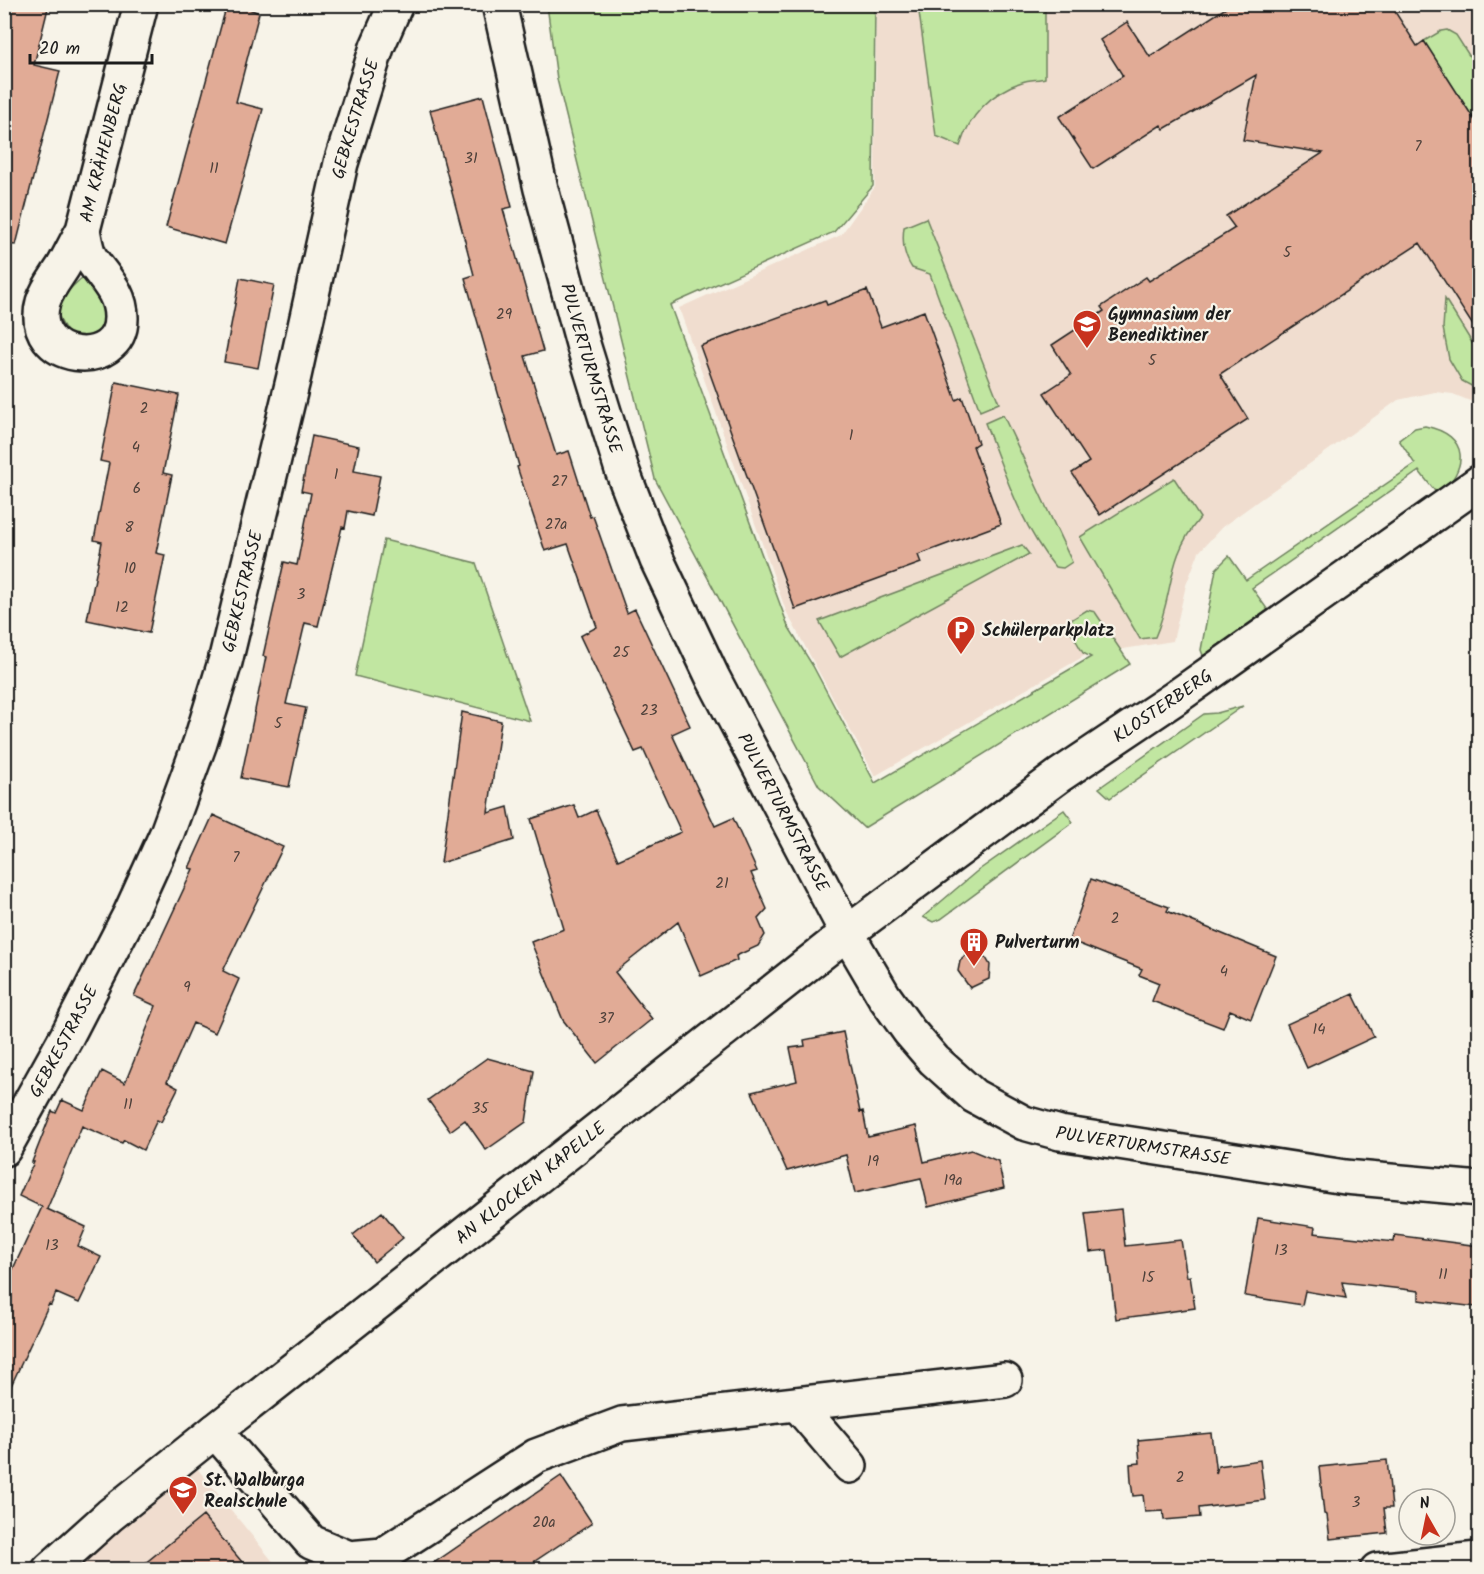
<svg xmlns="http://www.w3.org/2000/svg" width="1484" height="1574" font-family="Kalam,sans-serif">
<style>
.built{fill:#f0ddcf}
.green{fill:#c1e6a1;stroke:#6e815e;stroke-width:1.5}
.building{fill:#e1ab96;stroke:#1c1c1c;stroke-width:1.5}
.lines{fill:none;stroke-linecap:round;stroke-linejoin:round}
.minor-casing{stroke:#1c1c1c;stroke-width:38}
.minor{stroke:#f7f3e8;stroke-width:33}
.labels{text-anchor:middle;stroke-width:4.5;stroke-linejoin:round;paint-order:stroke}
.number-label{font-size:15px;fill:#4d403a}
.street-label{font-size:18px;fill:#1c1c1c;stroke:#f7f3e8}
.poi-label{font-size:18px;font-weight:bold;fill:#1c1c1c;stroke:#f7f3e8;text-anchor:start}
</style>
<rect width="100%" height="100%" fill="#f7f3e8"/>
<filter id="ink" filterUnits="userSpaceOnUse"><feTurbulence type="fractalNoise" baseFrequency=".0167" numOctaves="2"/><feDisplacementMap in="SourceGraphic" scale="12" xChannelSelector="R" yChannelSelector="G"/><feConvolveMatrix kernelMatrix="1 2 1 2 8 2 1 2 1" color-interpolation-filters="sRGB"/></filter>
<g filter="url(#ink)">
<path class="built" d="M 876,5 L 1479,5 L 1479,408 L 1475,403 L 1453,394 L 1435,392 L 1398,400 L 1222,527 L 1199,552 L 1186,585 L 1173,641 L 1086,655 L 875,776 L 786,611 L 679,308 L 841,235 L 875,187 Z
M 192,1462 L 279,1569 L 68,1570 Z"/>
<path class="green" d="M 547,5 L 875,5 L 873,186 L 834,232 L 670,305 L 788,626 L 813,666 L 875,783 L 1091,657 L 1083,653 L 1066,623 L 1087,610 L 1095,612 L 1130,664 L 864,828 L 819,786 L 655,479 L 557,79 Z
M 918,5 L 1045,5 L 1045,78 C 1038,80 1029,79 1022,82 C 991,92 969,116 960,146 L 936,136 Z
M 1447,30 L 1456,35 L 1479,71 L 1479,127 L 1424,41 L 1441,31 Z
M 926,218 L 999,403 L 980,411 L 930,274 L 912,268 C 904,256 902,241 904,227 Z
M 83,277 L 97,287 L 108,316 C 99,335 94,338 72,337 C 47,311 60,297 83,277 Z
M 1445,299 L 1479,354 L 1479,390 L 1462,381 L 1449,359 L 1443,328 Z
M 1003,415 L 1072,562 L 1063,568 L 1055,567 C 1020,524 1005,473 985,423 Z
M 1425,426 C 1470,435 1469,469 1438,495 L 1419,471 L 1252,588 L 1270,613 L 1204,658 L 1201,650 L 1216,569 L 1229,556 L 1246,580 L 1415,464 L 1399,440 L 1415,428 Z
M 1174,478 L 1200,518 C 1165,559 1175,592 1155,637 L 1140,639 L 1080,537 Z
M 384,540 L 476,563 L 530,721 L 355,676 Z
M 1022,545 L 1029,554 L 840,657 L 819,621 Z
M 1243,706 L 1110,798 L 1099,788 L 1204,714 L 1217,713 Z
M 1064,810 L 1073,822 L 941,919 L 933,922 L 923,917 L 976,872 Z"/>
<path class="building" d="M 13,4 L 49,4 L 34,65 L 60,71 L 16,245 L 4,244 L 4,36 Z
M 227,4 L 237,4 L 259,13 L 236,102 L 263,109 L 225,244 L 166,227 Z
M 1232,4 L 1390,4 L 1417,46 L 1424,41 L 1479,127 L 1479,335 L 1420,243 L 1220,374 L 1248,419 L 1100,515 L 1072,473 L 1089,462 L 1044,393 L 1071,375 L 1052,345 L 1104,311 L 1101,307 L 1146,277 L 1149,281 L 1235,228 L 1226,216 L 1323,153 L 1243,140 L 1256,75 L 1164,129 L 1161,125 L 1093,169 L 1059,117 L 1123,76 L 1100,40 L 1127,22 L 1150,57 Z
M 483,96 L 512,207 L 503,209 L 543,351 L 525,356 L 556,455 L 569,451 L 590,517 L 593,516 L 627,613 L 635,609 L 690,726 L 672,734 L 715,826 L 733,818 L 757,871 L 751,873 L 767,909 L 758,919 L 765,935 L 758,946 L 736,956 L 737,960 L 701,976 L 678,922 L 615,972 L 652,1019 L 597,1063 L 563,1020 L 531,942 L 564,929 L 531,819 L 574,805 L 579,818 L 596,810 L 618,860 L 681,832 L 643,749 L 635,752 L 580,636 L 597,627 L 568,544 L 545,551 L 517,467 L 519,466 L 465,278 L 474,275 L 430,110 Z
M 240,278 L 274,285 L 258,368 L 224,362 Z
M 867,290 L 881,327 L 924,311 L 956,400 L 962,397 L 978,443 L 973,446 L 1001,524 L 918,555 L 921,563 L 795,609 L 700,346 L 825,300 L 827,305 Z
M 116,382 L 179,395 L 163,473 L 172,475 L 156,553 L 165,555 L 149,633 L 87,620 L 102,542 L 94,540 L 109,463 L 100,461 Z
M 312,436 L 359,446 L 354,471 L 380,476 L 372,516 L 348,511 L 345,528 L 342,527 L 318,626 L 305,623 L 286,704 L 306,708 L 289,787 L 241,778 L 266,657 L 263,656 L 284,562 L 297,565 L 311,493 L 301,491 Z
M 462,712 L 501,721 L 488,813 L 508,807 L 514,840 L 441,863 Z
M 213,815 L 283,847 L 223,971 L 239,979 L 215,1033 L 193,1023 L 167,1082 L 178,1088 L 161,1122 L 157,1120 L 143,1150 L 124,1140 L 122,1143 L 82,1126 L 47,1209 L 86,1227 L 78,1246 L 101,1257 L 79,1303 L 56,1293 L 51,1305 L 49,1304 L 4,1401 L 4,1288 L 42,1207 L 19,1196 L 34,1162 L 32,1162 L 52,1111 L 56,1113 L 62,1100 L 84,1110 L 102,1071 L 125,1083 L 156,1006 L 134,996 L 193,869 L 189,868 Z
M 1091,879 L 1169,907 L 1167,911 L 1276,956 L 1251,1019 L 1230,1010 L 1223,1028 L 1152,1001 L 1159,983 L 1139,975 L 1142,969 L 1069,940 Z
M 973,949 L 986,958 L 990,965 L 989,979 L 970,988 L 958,971 L 960,961 Z
M 1353,994 L 1374,1037 L 1307,1068 L 1287,1024 Z
M 843,1032 L 860,1112 L 863,1111 L 868,1137 L 916,1126 L 924,1162 L 971,1150 L 998,1161 L 1004,1188 L 928,1207 L 921,1178 L 855,1193 L 846,1155 L 787,1171 L 752,1092 L 797,1081 L 790,1048 L 805,1046 L 804,1040 Z
M 487,1058 L 534,1071 L 526,1122 L 486,1150 L 465,1120 L 450,1131 L 428,1100 Z
M 1121,1209 L 1125,1246 L 1181,1240 L 1187,1277 L 1190,1276 L 1195,1308 L 1116,1319 L 1107,1250 L 1090,1252 L 1085,1213 Z
M 382,1212 L 403,1238 L 374,1262 L 353,1235 Z
M 1258,1218 L 1315,1227 L 1314,1233 L 1394,1242 L 1395,1235 L 1479,1246 L 1479,1278 L 1476,1307 L 1419,1300 L 1419,1291 L 1342,1282 L 1346,1298 L 1305,1291 L 1302,1305 L 1245,1296 Z
M 1211,1433 L 1216,1474 L 1218,1466 L 1260,1460 L 1265,1500 L 1199,1508 L 1200,1517 L 1164,1520 L 1163,1511 L 1145,1512 L 1143,1495 L 1133,1496 L 1131,1481 L 1130,1464 L 1140,1463 L 1138,1440 Z
M 1387,1460 L 1392,1508 L 1384,1508 L 1387,1533 L 1330,1539 L 1327,1515 L 1324,1514 L 1319,1467 Z
M 561,1476 L 592,1523 L 523,1569 L 425,1569 Z
M 203,1516 L 248,1569 L 138,1569 Z"/>
<g class="lines">
<g class="minor-casing">
<g id="minor">
<path id="s1" d="M 499,4 L 541,189 L 583,344 L 622,470 L 657,560 L 713,678 L 847,933 L 884,996 L 909,1031 L 934,1060 L 974,1096 L 1024,1123 L 1060,1133 L 1345,1177 L 1480,1189"/>
<path id="s2" d="M 83,230 C 85,239 86,249 90,257 C 102,277 121,291 121,317 C 122,373 26,363 43,302 C 47,289 56,278 63,267 C 70,255 76,242 83,230 L 141,4"/>
<path id="s3" d="M 4,1149 L 67,1036 L 130,914 L 167,833 L 200,743 L 225,662 L 294,376 L 341,163 L 377,47 L 396,4"/>
<path d="M 797,1404 L 850,1466"/>
<path d="M 215,1431 L 311,1542 L 349,1558 L 383,1555 L 536,1456 L 622,1424 L 1005,1380"/>
<path id="s4" d="M 49,1570 L 110,1515 L 215,1431 L 847,933 L 1060,775 L 1175,698 L 1480,482"/>
<path d="M 1377,1570 L 1478,1559 L 1480,1562"/>
</g>
</g>
<use href="#minor" class="minor"/>
</g>
</g>
<defs>
<g id="school-pin" transform="scale(1.5)"><path d="M0 17L-7.5 6A9.5 9.5 0 1 1 7.5 6Z" fill="#c8321e" stroke="#f7f3e8"/><path d="M0-5L7-2L0 1L-7-2ZM-4 1L0 2.5L4 1V4Q0 6-4 4Z" fill="#fff"/></g>
<g id="parking-pin" transform="scale(1.5)"><path d="M0 17L-7.5 6A9.5 9.5 0 1 1 7.5 6Z" fill="#c8321e" stroke="#f7f3e8"/><path d="M-3.5-5.5H1a3.5 3.5 0 0 1 0 7H-1V5.5H-3.5ZM-1-3.4V-.6H.8a1.4 1.4 0 0 0 0-2.8Z" fill="#fff"/></g>
<g id="building-pin" transform="scale(1.5)"><path d="M0 17L-7.5 6A9.5 9.5 0 1 1 7.5 6Z" fill="#c8321e" stroke="#f7f3e8"/><path d="M-4-6H4V6H1V3H-1V6H-4ZM-2.5-4.3h1.7v1.8h-1.7ZM.8-4.3h1.7v1.8H.8ZM-2.5-1h1.7V.8h-1.7ZM.8-1h1.7V.8H.8Z" fill="#fff"/></g>
</defs>
<g fill-rule="evenodd">
<use href="#school-pin" x="1087" y="324"/>
<use href="#parking-pin" x="961" y="630"/>
<use href="#building-pin" x="974" y="942"/>
<use href="#school-pin" x="183" y="1490"/>
</g>
<g class="labels">
<g class="number-label">
<text x="1418" y="151">7</text>
<text x="471" y="163">31</text>
<text x="214" y="173">11</text>
<text x="1287" y="257">5</text>
<text x="504" y="319">29</text>
<text x="1152" y="365">5</text>
<text x="144" y="413">2</text>
<text x="851" y="440">1</text>
<text x="136" y="452">4</text>
<text x="336" y="479">1</text>
<text x="559" y="486">27</text>
<text x="137" y="493">6</text>
<text x="556" y="529">27a</text>
<text x="129" y="532">8</text>
<text x="130" y="573">10</text>
<text x="301" y="599">3</text>
<text x="122" y="612">12</text>
<text x="621" y="657">25</text>
<text x="649" y="715">23</text>
<text x="278" y="728">5</text>
<text x="236" y="862">7</text>
<text x="722" y="888">21</text>
<text x="1115" y="923">2</text>
<text x="1224" y="976">4</text>
<text x="187" y="992">9</text>
<text x="606" y="1023">37</text>
<text x="1319" y="1034">14</text>
<text x="128" y="1109">11</text>
<text x="480" y="1113">35</text>
<text x="873" y="1166">19</text>
<text x="953" y="1185">19a</text>
<text x="52" y="1250">13</text>
<text x="1281" y="1255">13</text>
<text x="1443" y="1279">11</text>
<text x="1148" y="1282">15</text>
<text x="1180" y="1482">2</text>
<text x="1356" y="1507">3</text>
<text x="544" y="1527">20a</text>
</g>
<g class="street-label">
<text dy="6" stroke="none"><textPath href="#s3" startOffset="1095">GEBKESTRASSE</textPath></text>
<text dy="6" stroke="none"><textPath href="#s2" startOffset="396">AM KRÄHENBERG</textPath></text>
<text dy="6" stroke="none"><textPath href="#s1" startOffset="376">PULVERTURMSTRASSE</textPath></text>
<text dy="6" stroke="none"><textPath href="#s3" startOffset="609">GEBKESTRASSE</textPath></text>
<text dy="6" stroke="none"><textPath href="#s4" startOffset="1410">KLOSTERBERG</textPath></text>
<text dy="6" stroke="none"><textPath href="#s1" startOffset="861">PULVERTURMSTRASSE</textPath></text>
<text dy="6" stroke="none"><textPath href="#s3" startOffset="123">GEBKESTRASSE</textPath></text>
<text dy="6" stroke="none"><textPath href="#s1" startOffset="1384">PULVERTURMSTRASSE</textPath></text>
<text dy="6" stroke="none"><textPath href="#s4" startOffset="618">AN KLOCKEN KAPELLE</textPath></text>
</g>
<g class="poi-label">
<text x="1108" y="320">Gymnasium der<tspan x="1108" dy="21">Benediktiner</tspan></text>
<text x="982" y="636">Schülerparkplatz</text>
<text x="995" y="948">Pulverturm</text>
<text x="204" y="1486">St. Walburga<tspan x="204" dy="21">Realschule</tspan></text>
</g>
</g>
<rect width="1484" height="1574" fill="none" stroke="#f7f3e8" stroke-width="24"/>
<rect x="12" y="12" width="1460" height="1550" fill="none" stroke="#1c1c1c" stroke-width="2" filter="url(#ink)"/>
<g transform="translate(1427 1517) rotate(351)"><circle r="28" fill="#f7f3e8" stroke="#9f9d96" stroke-width="1.5"/>
<path d="M0-4.5L10 22L0 15L-10 22Z" fill="#c8321e"/>
<text y="-9" font-size="16" font-weight="bold" text-anchor="middle" fill="#1c1c1c">N</text>
</g>
<path d="M30 54v9h122v-9" fill="none" stroke="#1c1c1c" stroke-width="3"/>
<text x="39" y="54" font-size="18" fill="#1c1c1c" stroke="#f7f3e8" stroke-width="4.5" paint-order="stroke">20 m</text>
</svg>
